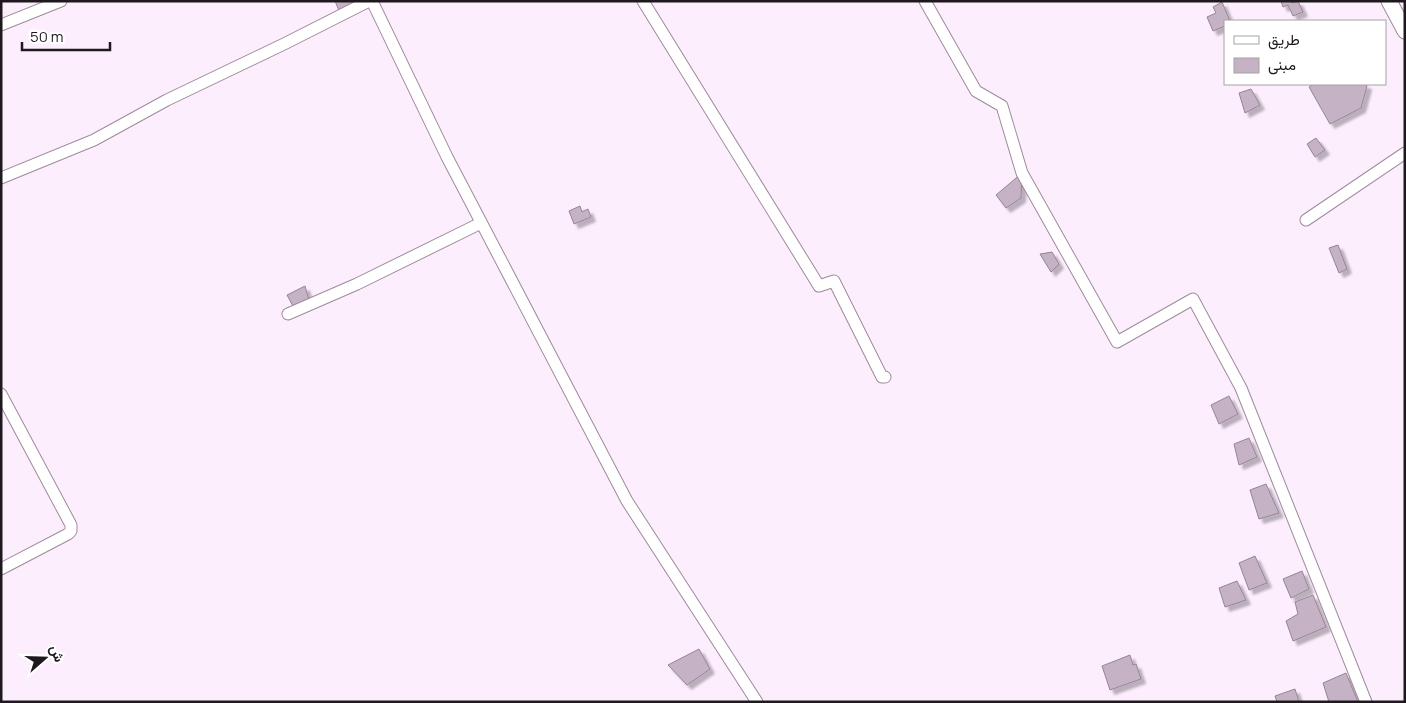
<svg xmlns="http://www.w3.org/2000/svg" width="1406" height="703" font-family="Manrope,Vazirmatn,sans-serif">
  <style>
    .building { fill: #c5b3c5; stroke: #958495; filter: url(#shadow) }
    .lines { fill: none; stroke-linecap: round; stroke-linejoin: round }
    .street-casing { stroke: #9c8b9c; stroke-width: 13 }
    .secondary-casing { stroke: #9c8b9c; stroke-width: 17 }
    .street { stroke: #fff; stroke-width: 11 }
    .secondary { stroke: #fff; stroke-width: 15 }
  </style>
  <defs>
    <filter id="shadow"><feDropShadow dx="4.5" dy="4.5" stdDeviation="1" flood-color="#0004"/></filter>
  </defs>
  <rect width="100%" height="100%" fill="#fdeefd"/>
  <!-- building -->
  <path class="building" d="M335,1h19l2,5 -16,7z
    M1281,1h11v2l6,-2 5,11 -10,4 -5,-11 -5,2z
    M1222,2l8,19h-5v5l-12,5 -6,-14 9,-4 -3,-6z
    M1314,84h52l1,2 -6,22 -31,16 -21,-37z
    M1251,89l9,16 -15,8 -6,-20z
    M1316,138l9,12 -10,7 -8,-13z
    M1022,173l-1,25 -15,10 -10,-13z
    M580,206l2,6 6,-3 3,8 -17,7 -5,-13z
    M1338,245l9,24 -8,4 -10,-25z
    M1052,252l7,12 -8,8 -11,-18z
    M305,286l4,14 -15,8 -7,-13z
    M1229,396l9,18 -19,10 -8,-19z
    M1249,438l8,19 -18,8 -5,-21z
    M1266,484l13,29 -20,6 -9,-29z
    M1255,556l12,27 -18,7 -10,-27z
    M1302,571l7,18 -18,9 -8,-19z
    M1237,581l9,19 -21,7 -6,-19z
    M1313,595l13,32 -33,14 -7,-20 12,-7 -3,-12z
    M699,649l11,20 -23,16 -19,-20z
    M1130,655l3,10 3,-1 5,15 -31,11 -8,-24z
    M1346,673l12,29h-29l-6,-19z
    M1295,689l4,13h-22l-2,-6z"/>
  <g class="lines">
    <defs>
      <path id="street" d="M372,1l75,156 180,344 130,201
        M643,1l176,285 15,-5 48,96h3
        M925,1l51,90 26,15 20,67 95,169 76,-43 48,89 125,314
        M1,25l60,-24
        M1,178l93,-38 73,-40 117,-56 85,-43
        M1306,220l99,-67
        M288,314l69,-30 124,-61
        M1,394l70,131v6l-3,3 -67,35"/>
      <path id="secondary" d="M1389,1l16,30"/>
    </defs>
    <!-- street casing -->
    <use href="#street" class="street-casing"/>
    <!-- secondary casing -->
    <use href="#secondary" class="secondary-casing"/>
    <!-- street -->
    <use href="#street" class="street"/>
    <!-- secondary -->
    <use href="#secondary" class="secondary"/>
  </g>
  <!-- border -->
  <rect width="1406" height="703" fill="none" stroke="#1f191f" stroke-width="5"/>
  <!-- legend -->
  <rect x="1224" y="20" width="162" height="65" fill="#ffffff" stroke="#a5a3a5"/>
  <rect x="1234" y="36" width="25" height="8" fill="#ffffff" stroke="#a5a3a5"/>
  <text x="1268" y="45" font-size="15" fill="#1f191f">طريق</text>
  <rect x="1234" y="58" width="25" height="15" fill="#c5b3c5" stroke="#a5a3a5"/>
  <text x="1268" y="70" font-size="15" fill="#1f191f">مبنى</text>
  <!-- north arrow -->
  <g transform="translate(45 658) rotate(70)" stroke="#ffffff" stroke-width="4" paint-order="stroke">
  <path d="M0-4L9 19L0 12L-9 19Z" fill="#1f191f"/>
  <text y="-8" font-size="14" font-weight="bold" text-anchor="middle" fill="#1f191f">ش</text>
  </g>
  <!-- scale -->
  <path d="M22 42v8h88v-8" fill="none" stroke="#1f191f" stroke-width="2.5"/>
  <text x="30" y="42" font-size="15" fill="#1f191f" stroke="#ffffff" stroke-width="4" paint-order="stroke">50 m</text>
</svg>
